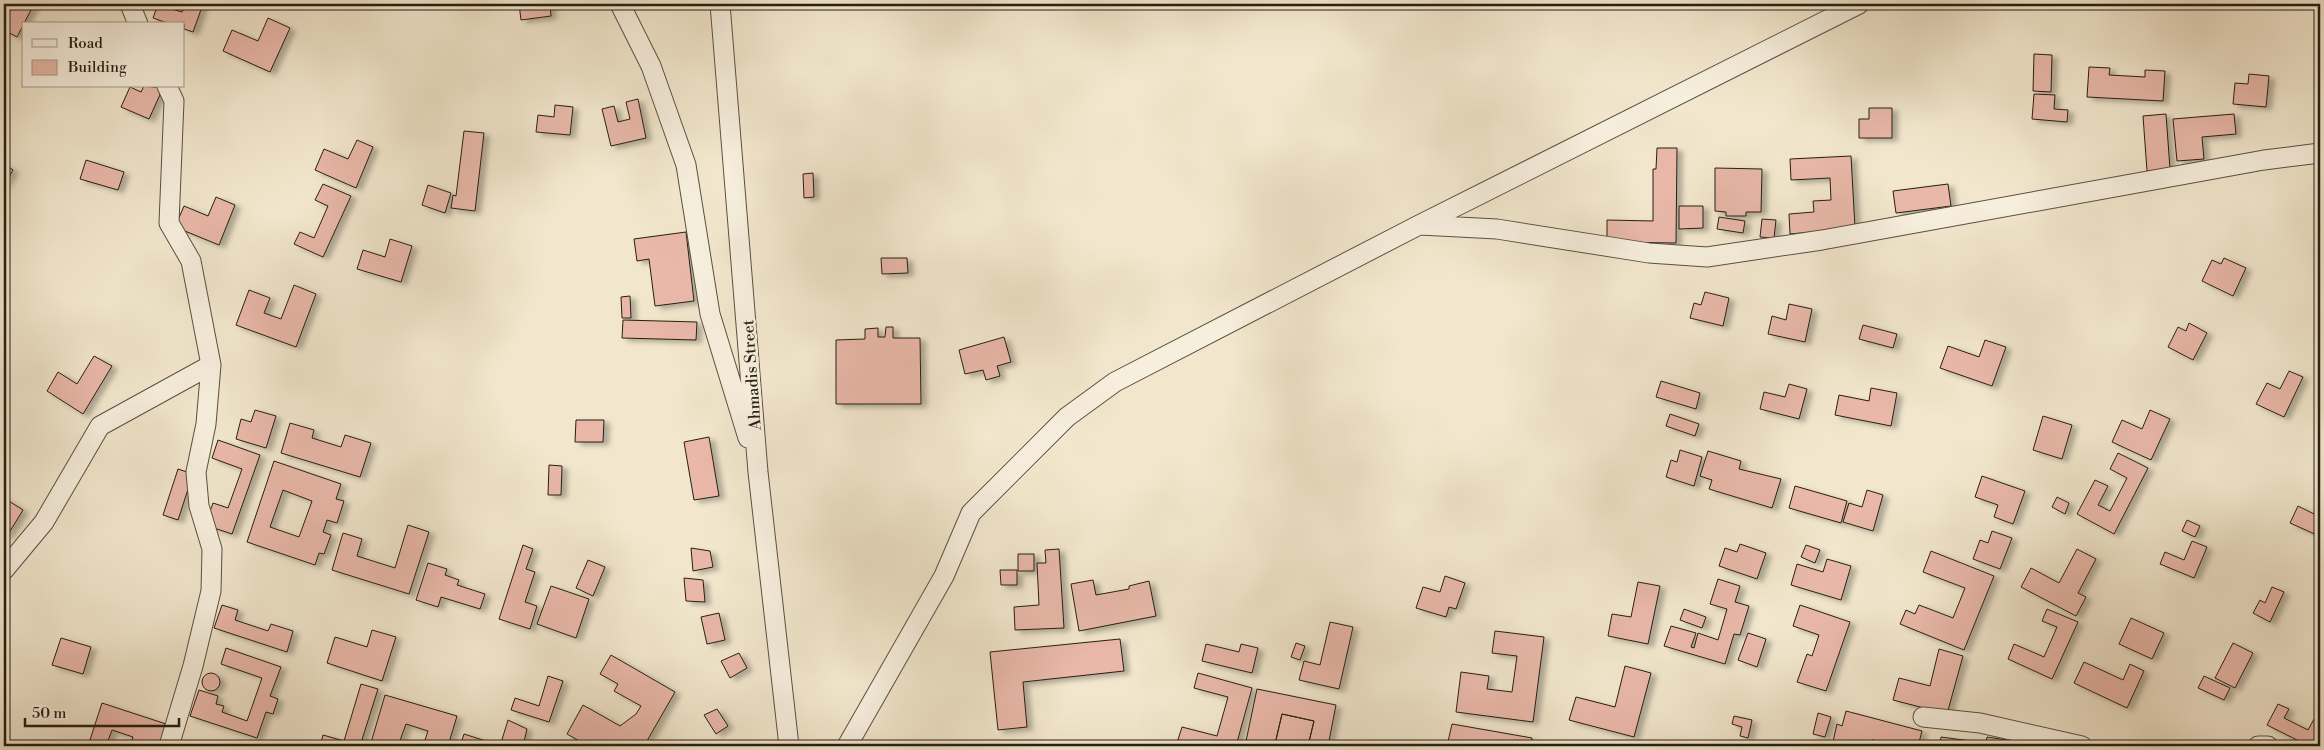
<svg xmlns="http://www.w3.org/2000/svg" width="2324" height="750" font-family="'Libre Bodoni',serif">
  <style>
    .building { fill: #e9b8a9; stroke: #271e14; fill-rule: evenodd; filter: url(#shadow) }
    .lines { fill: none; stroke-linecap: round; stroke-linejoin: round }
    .street-casing { stroke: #5a5042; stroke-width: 21 }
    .street { stroke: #f7efde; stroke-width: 19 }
    .labels { text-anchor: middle; stroke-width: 5; stroke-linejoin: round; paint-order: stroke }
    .street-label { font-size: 16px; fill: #271e14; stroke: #f7efde }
  </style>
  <defs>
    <filter id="shadow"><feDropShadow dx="5.5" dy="3" stdDeviation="2.5" flood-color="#0004"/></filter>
  </defs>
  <rect width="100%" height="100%" fill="#f2e7cd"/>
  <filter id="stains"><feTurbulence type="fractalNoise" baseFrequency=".004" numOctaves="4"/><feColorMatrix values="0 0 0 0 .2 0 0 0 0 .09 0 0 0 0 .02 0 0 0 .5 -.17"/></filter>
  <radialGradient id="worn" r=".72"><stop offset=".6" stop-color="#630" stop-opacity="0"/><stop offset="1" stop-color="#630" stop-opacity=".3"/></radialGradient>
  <!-- building -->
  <path class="building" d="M14,4h20l-17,33 -13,-7v-22l6,3z
    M158,4h15l-1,5 10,3 3,-8h18l-10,28 -9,-3v-5h-14l-17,-6z
    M519,4h31l1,12 -30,4z
    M268,18l22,10 -20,44 -47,-21 9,-21 26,11z
    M2034,54l18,1 -1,37 -18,-1z
    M2089,67l21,1 -1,7 36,2v-7l20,1 -2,30 -76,-4z
    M2249,74l20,2 -3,31 -33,-3 2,-21 13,1z
    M144,86l19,2 -14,31 -28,-12 9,-20 11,5z
    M2034,94l21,1 -1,14 14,1 -1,12 -35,-3z
    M638,99l8,39 -35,8 -9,-37 12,-3 4,16 12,-3 -4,-17z
    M555,105l18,2 -3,28 -34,-3 2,-17 16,2z
    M1869,108h23v30h-33v-19h10z
    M2166,114l4,55 -23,2 -4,-55z
    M2234,114l2,20 -34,3 2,22 -27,2 -4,-42z
    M464,131l20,2 -9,78 -24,-3 2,-13 3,1z
    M357,140l16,7 -17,41 -41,-18 9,-21 24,10z
    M1657,148h20l-1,95 -69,-1v-22l46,1v-52h3z
    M1851,156l4,72 -65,6 -1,-20 25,-2 -1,-11 18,-1 -1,-22 -39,2 -1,-21z
    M86,160l38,12 -6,18 -38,-11z
    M4,164l9,6 -9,16z
    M1715,168l47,1 -1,43h-15v4h-20v-4l-11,-1z
    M813,173l1,24 -10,1 -1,-24z
    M323,184l28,12 -28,61 -29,-13 6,-12 14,6 14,-32 -13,-6z
    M1948,184l3,22 -55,7 -3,-22z
    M428,185l23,8 -6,20 -23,-8z
    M216,197l19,8 -16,40 -44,-18 9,-21 24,10z
    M1679,206h24v22l-24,1z
    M1719,217l26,4 -2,12 -26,-4z
    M1762,219l14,1 -2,18 -14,-1z
    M686,232l8,69 -39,5 -6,-47 -12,2 -3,-22z
    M390,239l22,7 -11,36 -44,-13 6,-19 22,7z
    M881,258h26l1,15 -26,1z
    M2224,258l22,10 -13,28 -31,-15 10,-21 9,4z
    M294,285l22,9 -20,53 -60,-22 13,-35 21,8 -6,15 17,6z
    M1705,292l24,6 -6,28 -33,-8 4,-15 7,2z
    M630,296l1,22h-9l-1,-21z
    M1789,304l23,5 -7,33 -37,-8 4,-18 14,4z
    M623,320l74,2 -1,18 -74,-2z
    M2189,323l18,10 -14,27 -25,-13 10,-20 8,4z
    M1863,325l34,9 -4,14 -34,-9z
    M886,327h7v11h27l1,66h-85v-64l29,-1v-10l13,-1v9h7z
    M1004,337l7,25 -14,4 3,10 -14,4 -3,-10 -18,4 -6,-24z
    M1985,340l21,7 -14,39 -52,-18 8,-22 31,11z
    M94,356l18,10 -29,48 -36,-23 11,-19 19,12z
    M2289,371l14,6 -19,40 -28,-13 11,-21 13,6z
    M1661,381l39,12 -4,16 -40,-12z
    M1789,384l18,5 -8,30 -39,-10 4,-17 21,5z
    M1871,388l26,5 -6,33 -56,-11 4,-20 30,6z
    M255,410l21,6 -10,32 -30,-9 5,-20 10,3z
    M2150,410l20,9 -19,41 -39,-18 10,-22 20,9z
    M1670,414l29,10 -4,12 -29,-10z
    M2043,416l29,9 -10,34 -29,-9z
    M576,420h28l-1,22h-28z
    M290,423l24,7 -2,8 29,9 4,-12 26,8 -11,34 -79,-24z
    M709,437l10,59 -25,4 -10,-58z
    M218,440l42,15 -28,79 -27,-9 8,-22 15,5 14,-39 -30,-11z
    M1680,450l22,7 -8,29 -28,-9 5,-17 6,2z
    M1708,451l33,10 -2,8 42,10 -9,29 -63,-19 3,-9 -12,-4z
    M2118,453l30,15 -34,66 -37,-20 18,-34 13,6 -10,19 12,6 17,-33 -17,-9z
    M274,461l67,23 -5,15 8,2 -7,22 -10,-3 -4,12 8,3 -7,19 -5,-1 -4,12 -68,-23zM283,490l29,11 -13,36 -29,-10z
    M549,465l13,1 -1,29h-13z
    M2320,466v15l-6,-3z
    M178,469l15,5 -15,46 -15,-5z
    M1982,476l43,15 -12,33 -19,-7 4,-12 -23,-8z
    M1795,486l52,15 -6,22 -52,-15z
    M1867,490l16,5 -10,36 -30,-9 6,-19 13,4z
    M2057,497l12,6 -4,11 -13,-7z
    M4,498l19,12 -16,26 -3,-2z
    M2320,499l-1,37 -29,-13 8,-17 16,8z
    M2187,520l13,6 -5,11 -13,-6z
    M408,525l21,7 -20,62 -77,-24 11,-37 19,6 -5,17 38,12z
    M1992,531l20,7 -12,31 -27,-10 7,-19 8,3z
    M2192,541l15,6 -13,31 -34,-14 5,-12 19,8z
    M1740,544l26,9 -9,26 -38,-13 6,-18 12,4z
    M523,545l10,4 -7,20 9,3 -10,30 12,4 -7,23 -31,-10z
    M1806,545l14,5 -5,13 -14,-6z
    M691,548l19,3 3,16 -20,4z
    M1059,549l5,79 -49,2 -1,-23 25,-2 -2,-42h9l-1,-13z
    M2077,549l19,10 -18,34 8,4 -10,19 -55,-29 10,-19 28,15z
    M1931,551l63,25 -30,74 -64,-26 6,-14 9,4 4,-9 34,13 12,-30 -42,-16z
    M1018,554h16v17h-16z
    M1827,559l24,7 -10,34 -50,-15 6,-21 26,8z
    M588,560l17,7 -12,29 -17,-8z
    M428,563l19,6 -2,6 14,5 -2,5 28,9 -5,15 -39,-12 -3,10 -22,-7z
    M1000,570h17v15h-16z
    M1445,576l20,7 -9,26 -7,-2 -3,10 -30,-9 7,-21 17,5z
    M684,578l19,2 2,22 -19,-1z
    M1718,579l22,7 -5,16 14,4 -9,29 -6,-1 -9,30 -61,-18 7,-20 25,7 -5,14 3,1 4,-15 20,7 9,-31 -17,-5z
    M1093,580l3,15 33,-6v-3l20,-5 7,35 -77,15 -8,-47z
    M1638,582l22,4 -12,58 -40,-8 4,-22 19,3z
    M551,586l38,13 -13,39 -39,-14z
    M2272,587l12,5 -14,30 -17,-9 7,-13 5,3z
    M222,605l16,5 -3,10 33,11 3,-7 22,7 -6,21 -73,-24z
    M1800,605l50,17 -24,69 -29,-9 10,-28 5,2 7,-21 -26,-9z
    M1684,609l22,8 -4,11 -22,-8z
    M2047,609l31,13 -26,57 -44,-20 6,-15 30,13 13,-30 -15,-6z
    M719,613l6,27 -18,4 -6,-27z
    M2131,618l33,15 -12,26 -33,-15z
    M1330,622l23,5 -14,62 -40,-9 5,-19 16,4z
    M372,630l24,7 -14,44 -55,-18 8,-26 32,10z
    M1495,631l49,6 -11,85 -77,-10 5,-40 28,4 -2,13 25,3 5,-36 -25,-3z
    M1748,633l18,6 -9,28 -19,-7z
    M61,638l30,9 -8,27 -31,-9z
    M1120,639l4,32 -101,11 4,45 -29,3 -8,-78z
    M1296,643l9,3 -5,14 -9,-3z
    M2233,643l20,10 -18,35 -20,-10z
    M1206,644l33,8 2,-8 17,4 -6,25 -50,-12z
    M226,648l55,19 -11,29 8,3 -5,15 -7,-2 -9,26 -67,-22 9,-26 19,6 -2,8 8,2 -2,6 25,9 15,-43 -41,-14z
    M1939,649l24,7 -16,58 -54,-14 6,-22 31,8z
    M739,653l8,15 -17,10 -9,-17z
    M611,655l64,37 -31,54h-56l-21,-12 16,-29 37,21 16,-12 5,-8 -27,-15 4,-7 -18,-10z
    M2084,662l39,18 7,-16 14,7 -17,37 -53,-25z
    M1625,666l26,7 -17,64 -65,-17 7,-23 39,10z
    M202 682a9 9 0 1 1 18 0a9 9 0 1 1-18 0Z
    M1198,673l54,15 -16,58h-60l6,-19 35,9 11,-39 -34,-9z
    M548,676l15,5 -14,41 -38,-12 4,-12 24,8z
    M2204,676l26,12 -6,12 -26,-12z
    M361,684l17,5 -18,57h-40l3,-11 21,6z
    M1257,689l79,16 -8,41h-20l6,-25 -32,-7 -7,30 11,2h-41z
    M385,695l72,21 -9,30h-25l5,-15 -22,-7 -8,22h-28z
    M102,703l64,21 -7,22h-29l3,-9 -21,-7 -6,16h-18z
    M2278,704l11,5 -5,9 24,12 10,-18 2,1v22l-6,11h-5l-42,-21z
    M717,709l11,17 -12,8 -12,-19z
    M1846,711l76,20 -4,15h-23l-23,-6 -1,6h-39l5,-22 5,2z
    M1818,713l13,4 -6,20 -12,-3z
    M1282,714l32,7 -6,25h-22l-11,-2z
    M1734,716l18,4 -4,18 -8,-2 2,-9 -10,-3z
    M508,720l19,9 -4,17h-23z
    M1452,724l80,14 -1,8h-84z
    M464,734l25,8 -2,4h-27z
    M1941,737l45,6 1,-6 20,3 -1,6h-66z
    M36,740l18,6h-20z
    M1872,740l23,6h-24z"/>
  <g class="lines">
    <defs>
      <path id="street" d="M130,4l8,20
        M620,4l31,62 35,99 24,149 38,124
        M720,4l38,468 31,274
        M167,86l7,15 -5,122 22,38 20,104 -5,59 -10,48 3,34 13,43 -1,42 -18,75 -24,80
        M1420,225l77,4 152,24 58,4 115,-17 442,-80 56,-7
        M4,570l40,-48 56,-96 111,-61
        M1923,717l57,6 102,23
        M847,746l97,-170 27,-63 96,-96 48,-35 304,-157 440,-221
        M2258,746h10"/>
    </defs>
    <!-- street casing -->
    <use href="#street" class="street-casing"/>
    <!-- street -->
    <use href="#street" class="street"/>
  </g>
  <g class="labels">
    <!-- street labels -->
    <g class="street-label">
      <text transform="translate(751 375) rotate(-94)" y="6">Ahmadis Street</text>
    </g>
  </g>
  <!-- margin -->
  <rect width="2324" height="750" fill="none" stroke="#f2e7cd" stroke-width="20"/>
  <rect x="5" y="5" width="2314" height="740" fill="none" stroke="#271e14" stroke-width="2.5"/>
  <rect x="10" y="10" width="2304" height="730" fill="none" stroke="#271e14"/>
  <!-- legend -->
  <rect x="22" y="22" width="162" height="65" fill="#f7efde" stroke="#a49b8d"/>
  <rect x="32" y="39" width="25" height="8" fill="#f7efde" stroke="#a49b8d"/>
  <text x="68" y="48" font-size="15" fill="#271e14">Road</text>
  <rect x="32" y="60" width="25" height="15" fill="#e9b8a9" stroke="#a49b8d"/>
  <text x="68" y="72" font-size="15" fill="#271e14">Building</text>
  <!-- scale -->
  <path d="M25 718v8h154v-8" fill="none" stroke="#271e14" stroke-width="2.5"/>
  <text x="32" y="718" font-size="15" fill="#271e14" stroke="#f7efde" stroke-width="4" paint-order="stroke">50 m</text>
  <rect width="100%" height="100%" filter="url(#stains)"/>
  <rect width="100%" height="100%" fill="url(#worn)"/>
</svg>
